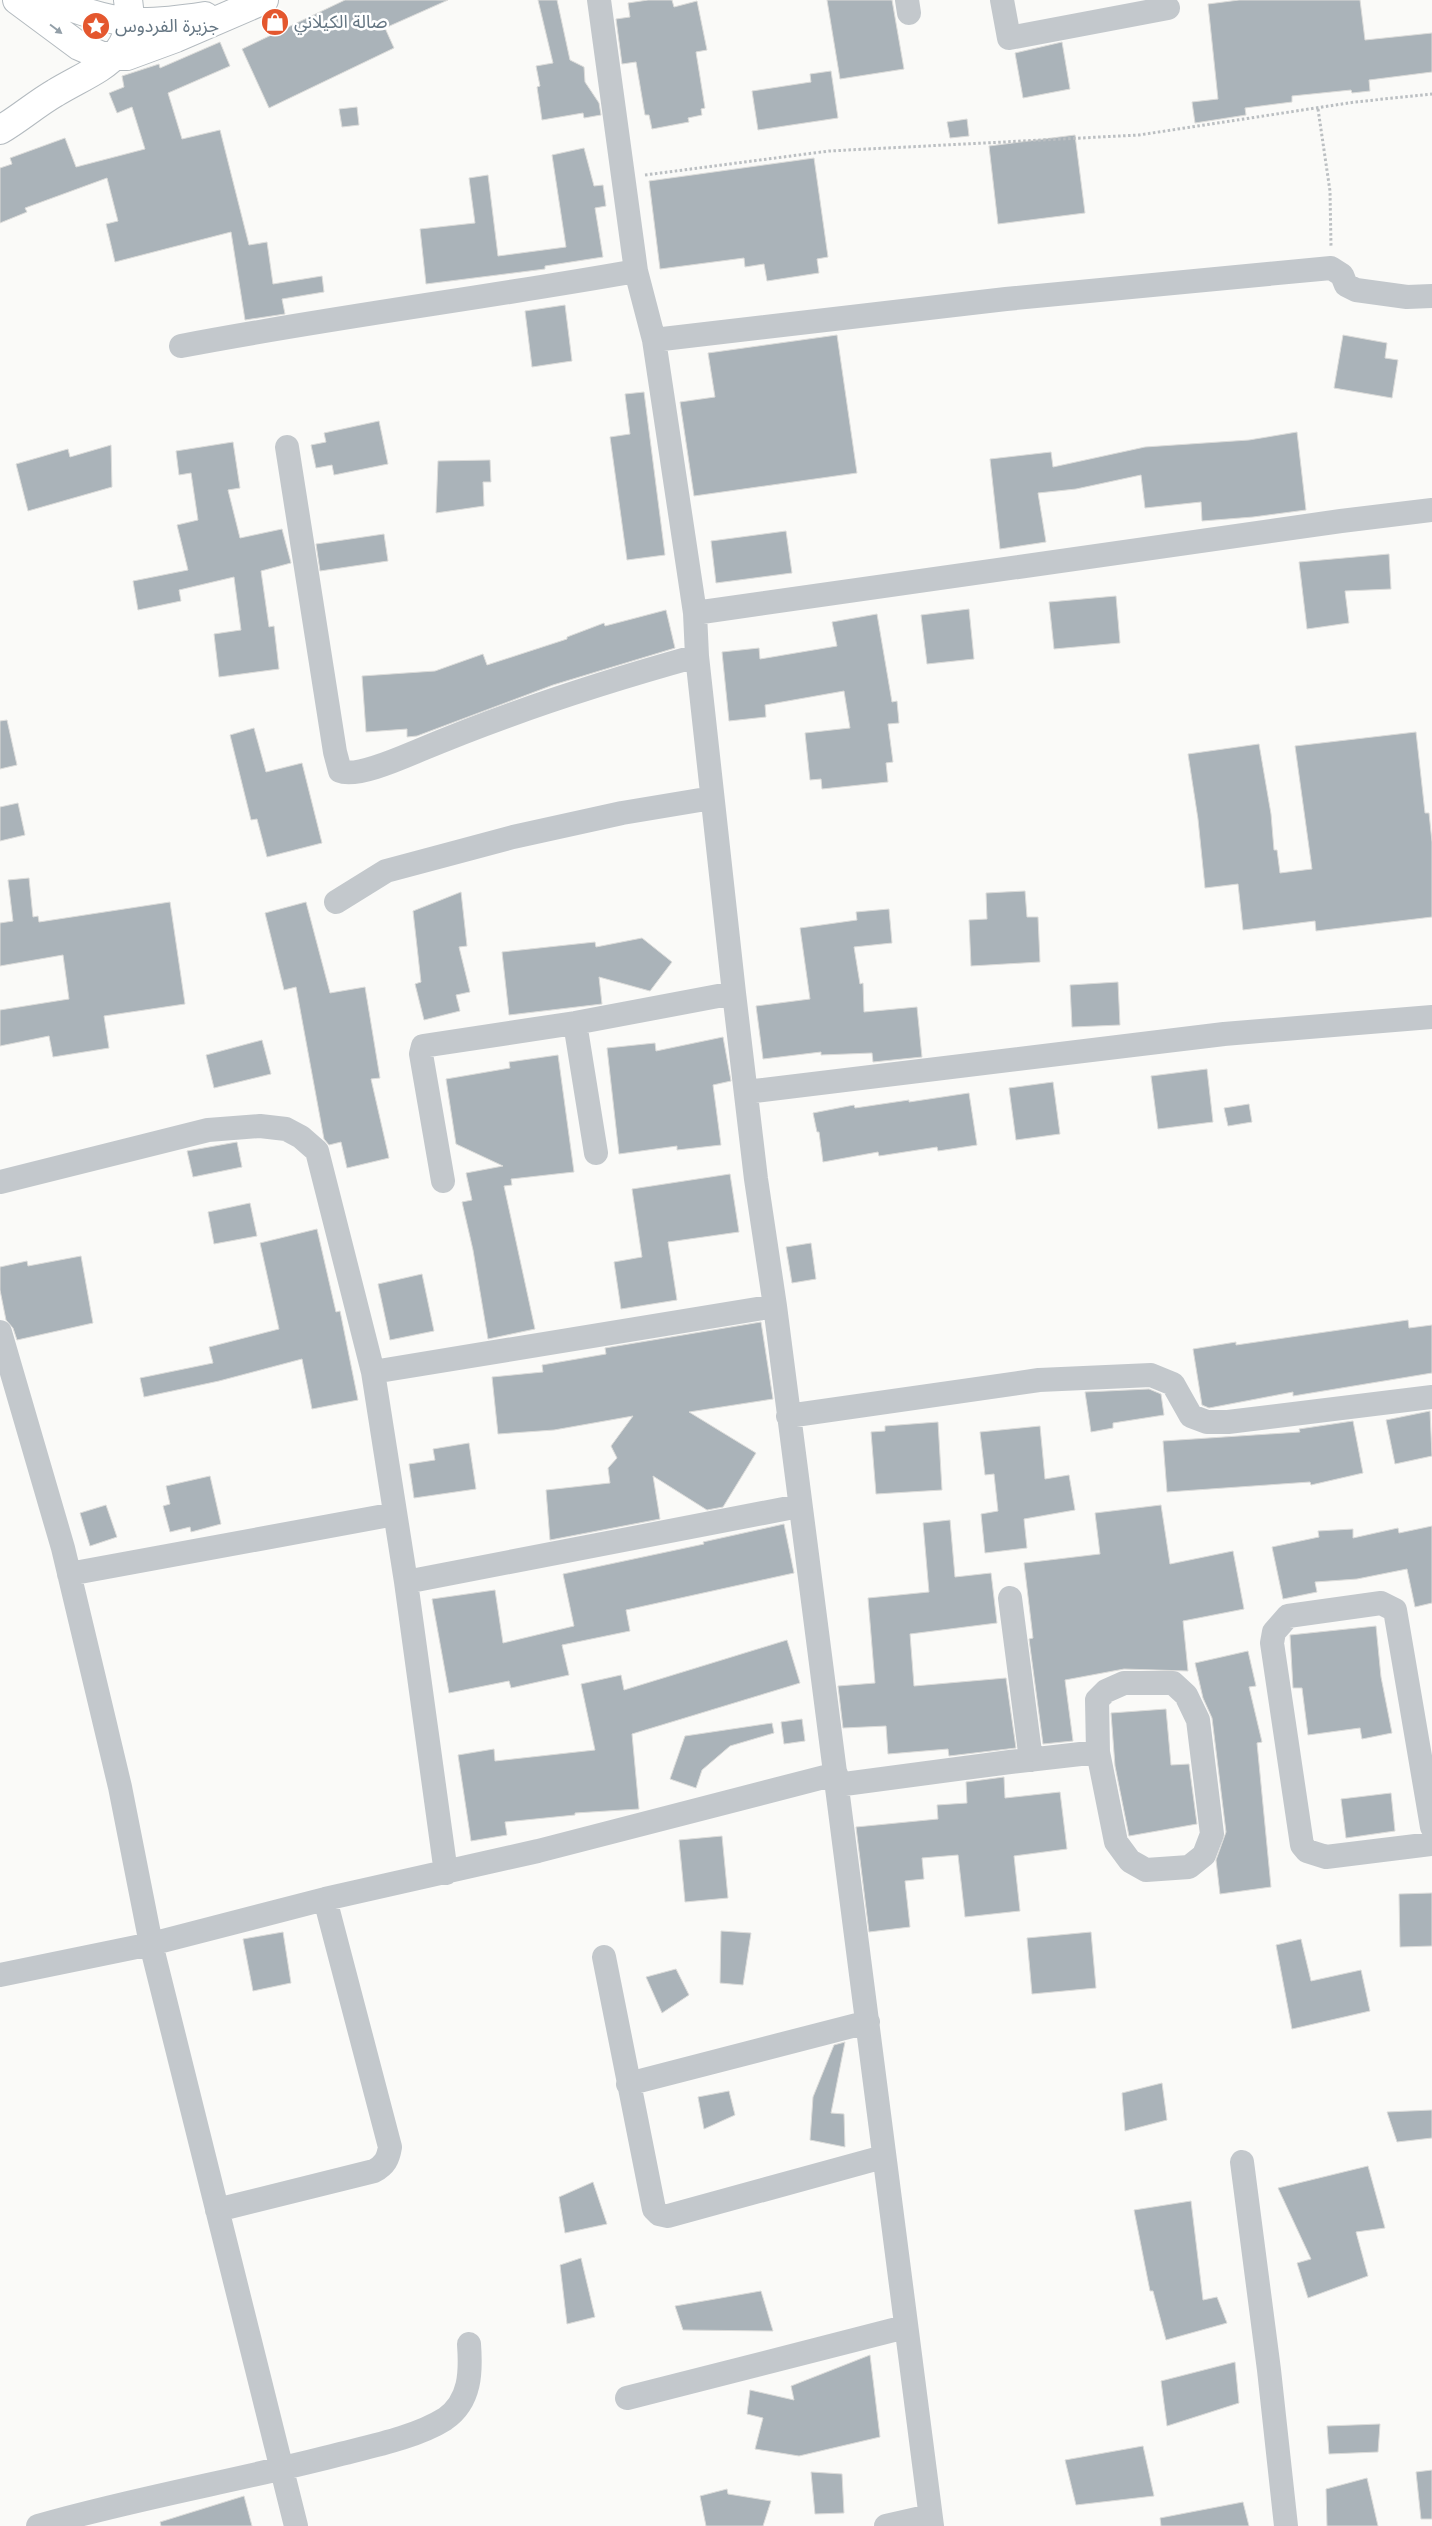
<svg xmlns="http://www.w3.org/2000/svg" width="1432" height="2526" font-family="Quicksand,'Noto Sans Arabic',sans-serif">
  <style>
    .building { fill: #aab3b9; stroke: #dcdcda }
    .lines { fill: none; stroke-linecap: round; stroke-linejoin: round }
    .secondary-casing { stroke: #b3babf; stroke-width: 30 }
    .path { stroke: #bbbfc2; stroke-width: 3; stroke-dasharray: 2.5 2.5; stroke-linecap: butt }
    .street { stroke: #c3c8cc; stroke-width: 24 }
    .secondary { stroke: #fff; stroke-width: 28 }
    .oneway { fill: #939fa8 }
    .labels { text-anchor: middle; stroke-width: 5; stroke-linejoin: round; paint-order: stroke }
    .poi-label { font-size: 18px; fill: #657683; stroke: #fff; text-anchor: start }
  </style>
  <rect width="100%" height="100%" fill="#fafaf8"/>
  <!-- building -->
  <path class="building" d="M345,0h103l-63,28 9,20 -125,60 -27,-59z
    M538,0h19l13,60 14,7 1,15 14,21 2,12 -17,3 -1,-5 -41,7 -5,-33 3,-1 -4,-20 17,-3z
    M648,0h24l2,7 23,-6 10,49 -11,2 9,56 -4,1 1,6 -14,3 1,4 -37,7 -3,-14h-4l-9,-53 -14,2 -6,-45 14,-2 -2,-14z
    M827,0h65l12,69 -64,10z
    M1239,0h121l5,40 67,-7v39l-63,8 1,11 -18,2 -1,-3 -59,6v6l-47,6 1,7 -51,8 -3,-21 26,-3 -10,-95z
    M220,42l10,24 -62,27 14,46 38,-9 29,115 18,-3 6,42 49,-8 2,16 -42,7 3,15 -40,6 -14,-88 -116,30 -9,-38 12,-3 -11,-43 -82,30 2,4 -27,11v-55l12,-4 -2,-6 55,-20 11,29 69,-18 -13,-42 -15,6 -8,-20 15,-6 -2,-11 37,-12 1,4z
    M1062,42l8,47 -47,9 -8,-45z
    M831,71l7,47 -80,12 -6,-39 59,-9 -1,-8z
    M357,107l2,18 -17,2 -3,-18z
    M967,119l2,17 -19,2 -3,-16z
    M1075,135l10,78 -87,11 -9,-78z
    M584,148l10,38 9,-1 3,21 -11,2 8,49 -58,9v3l-119,15 -6,-55 55,-6 -6,-45 19,-3 10,81 68,-9 -14,-92z
    M814,158l14,99 -11,2 2,14 -52,8 -3,-17 -19,3 -1,-9 -84,11 -11,-88z
    M565,305l7,56 -40,6 -7,-56z
    M837,335l20,138 -163,23 -14,-94 35,-5 -7,-44z
    M1343,335l44,8 -2,15 13,2 -6,38 -58,-10z
    M644,392l21,163 -38,5 -17,-123 20,-3 -5,-40z
    M379,421l9,43 -54,11 -2,-10 -16,3 -5,-23 15,-3 -2,-9z
    M1297,432l9,78 -53,7 -51,4 -1,-19 -56,6 -4,-33 -65,14 -38,4 8,49 -46,7 -10,-90 61,-7 2,15 92,-20 104,-7z
    M233,442l7,46 -12,2 12,48 42,-9 9,34 -30,8 8,56 5,-1 5,43 -60,8 -5,-43 27,-4 -7,-53 -55,13 2,11 -43,9 -5,-29 55,-11 -11,-45 21,-5 -7,-47 -12,2 -3,-24z
    M111,445l1,42 -84,24 -12,-47 52,-15 2,8z
    M490,460l1,22h-8l1,24 -48,7 2,-52z
    M786,531l6,42 -76,10 -5,-42z
    M384,534l4,27 -68,10 -4,-27z
    M1389,554l2,35 -46,2 4,32 -42,6 -8,-67z
    M1116,596l4,47 -66,6 -5,-47z
    M969,609l5,50 -47,5 -6,-49z
    M666,610l9,38 -122,37 -136,51 -10,1v-8l-41,3 -4,-56 73,-5 48,-17 4,11 80,-26v-2l37,-14 1,3z
    M877,614l15,88 5,-1 2,22 -11,1 5,38 -7,1 2,19 -66,7 -1,-10 -11,1 -5,-47 45,-5 -6,-37 -79,14 1,12 -37,4 -7,-69 37,-4 1,11 77,-13 -5,-24z
    M7,720l10,45 -17,4v-48z
    M254,728l12,44 36,-9 20,80 -55,14 -10,-38 -6,1 -21,-85z
    M1416,732l9,81h4l3,29v75l-116,14 -1,-10 -72,9 -5,-46 -33,4 -7,-69 -10,-65 71,-10 12,70 3,36h3l3,23 32,-4 -17,-123z
    M18,803l7,32 -25,6v-34z
    M29,878l4,39 5,-1 1,6 131,-20 15,102 -81,12 5,32 -56,9 -4,-21 -49,10v-36l69,-11 -6,-44 -63,11v-43l13,-2 -5,-41z
    M1025,891l2,26h11l2,45 -69,4 -2,-46 18,-1 -1,-26z
    M461,892l6,54 -8,1 11,45 -14,3 4,16 -36,9 -9,-36 6,-2 -8,-71z
    M306,902l24,91 35,-6 15,91 -9,1 18,79 -42,10 -6,-26 -12,3 -5,-6 -28,-152 -12,3 -19,-77z
    M889,909l3,34 -38,4 6,37 3,-1 1,29 53,-5 5,50 -49,5 -1,-9 -51,2v-3l-58,7 -7,-53 54,-7 -10,-71 57,-8 -1,-8z
    M642,938l30,24 -22,29 -51,-14 3,27 -93,11 -7,-63 93,-10 1,5z
    M1118,982l2,43 -48,2 -2,-42z
    M723,1037l8,44 -18,4 8,60 -44,5v-4l-58,8 -12,-106 48,-5 1,8z
    M262,1040l9,34 -57,14 -8,-33z
    M558,1055l16,117 -63,7 1,6 -8,1 31,143 -47,10 -15,-89 -11,-48 10,-2 -6,-27 37,-7 -47,-22 -10,-65 64,-11 -1,-6z
    M1207,1069l6,53 -55,7 -7,-53z
    M1053,1082l7,52 -44,6 -7,-52z
    M969,1093l8,52 -39,6 -1,-4 -58,9 -1,-4 -55,10 -4,-30h-2l-4,-19 41,-8 1,3 54,-8v2z
    M1249,1104l3,18 -24,4 -4,-18z
    M237,1142l5,25 -49,10 -6,-26z
    M730,1174l9,58 -71,10 9,58 -56,9 -7,-47 28,-5 -10,-68z
    M250,1203l7,33 -43,8 -6,-32z
    M317,1229l19,83 4,-1 18,89 -46,9 -10,-50 -83,22 -75,16 -4,-19 73,-15 -4,-16 70,-18 -19,-86z
    M811,1243l5,36 -24,4 -6,-36z
    M81,1256l12,67 -76,17 -4,-12 -7,-8 -6,-30v-23l27,-6 1,5z
    M422,1274l12,57 -44,9 -12,-56z
    M1408,1320l1,8 23,-3v48l-139,23v-4l-84,16 -7,-3 -9,-56 43,-7v3z
    M761,1322l12,77 -84,13 67,41 -33,54 -16,3 -54,-34 7,43 -110,21 -4,-50 64,-7 -2,-15 9,-10 -6,-12 22,-30 -79,14 -56,4 -6,-57 51,-5 -1,-7 64,-11 -1,-6z
    M1149,1389l12,5 3,21 -51,8v5l-22,4 -6,-40z
    M1430,1411l2,45 -37,8 -9,-44z
    M1353,1421l10,52 -52,12 -1,-3 -143,10 -4,-51 137,-9 -1,-3z
    M938,1422l4,68 -66,4 -5,-62 14,-1v-5z
    M1040,1426l5,53 24,-4 6,35 -51,9 3,29 -42,5 -4,-39 17,-3 -4,-37 -9,1 -5,-43z
    M469,1443l7,46 -62,9 -5,-34 26,-4 -2,-11z
    M210,1476l11,48 -30,8 -1,-5 -20,5 -7,-26 7,-2 -4,-18z
    M106,1505l11,32 -27,9 -10,-33z
    M1161,1505l9,59 63,-13 11,58 -61,12 5,50 -64,-2 -59,11 8,61 -30,3 -14,-105 4,-1 -9,-75 76,-9 -5,-41z
    M950,1520l5,57 36,-4 6,50 -87,11 4,52 92,-8 10,70 -67,8 -1,-7 -60,5 -2,-28 -43,2 -5,-42 37,-3 -7,-85 61,-6 -6,-69z
    M784,1524l10,49 -168,37 4,21 -68,14 7,30 -58,13 -2,-7 -60,12 -17,-94 63,-9 8,53 71,-17 -11,-52 141,-30 -1,-2z
    M1432,1526v77l-17,4 -8,-38 -50,10 -42,3 2,10 -34,7 -11,-52 47,-10 -1,-6 35,-2v9l45,-10 1,5z
    M1376,1626l5,51 11,56 -30,6 -2,-11 -52,7 -6,-47h-9l-3,-53z
    M787,1640l13,43 -168,51 7,75 -64,4v2l-70,7 2,13 -36,6 -13,-86 36,-6 1,12 100,-11 -14,-66 40,-9 3,15z
    M1248,1651l8,35 -7,1 13,55 -5,1 14,144 -51,7 -4,-34 10,-28 -14,-114 -9,-20 -8,-35z
    M1166,1709l5,56 18,-1 8,60 -68,12 -14,-70 -4,-53z
    M802,1719l3,22 -21,3 -3,-22z
    M772,1723l2,10 -44,13 -28,24 -6,18 -26,-9 15,-43z
    M1004,1777l1,21 55,-6 7,57 -53,7 6,55 -55,6 -7,-62 -36,3 2,21 -19,2 5,46 -41,5 -13,-105 82,-8 -1,-14 30,-2 -1,-21z
    M1391,1793l4,38 -49,7 -5,-39z
    M722,1836l6,62 -43,4 -6,-62z
    M1432,1893v53l-32,1 -1,-53z
    M721,1931l30,2 -8,52 -23,-2z
    M283,1932l8,51 -38,8 -10,-52z
    M1091,1932l5,56 -64,6 -5,-56z
    M1301,1939l10,42 50,-11 9,41 -78,18 -16,-84z
    M676,1969l13,26 -27,18 -16,-36z
    M845,2042l-14,71 13,1 1,33 -35,-7 3,-43 21,-52z
    M1162,2083l5,37 -42,11 -3,-38z
    M729,2091l6,24 -31,14 -6,-32z
    M1432,2110v28l-35,4 -10,-30z
    M1368,2166l17,62 -29,4 12,44 -60,22 -11,-35 14,-4 -33,-71z
    M593,2182l14,42 -42,9 -6,-36z
    M1191,2201l12,99 14,-3 10,26 -61,17 -13,-49h-3l-16,-81z
    M581,2258l14,59 -28,7 -7,-59z
    M761,2291l12,40 -90,-1 -8,-24z
    M870,2355l10,82 -81,19 -44,-7 8,-31 -16,-4 3,-24 44,10 -3,-14z
    M1235,2362l4,41 -72,23 -6,-45z
    M1380,2424l-2,28 -49,2 -2,-28z
    M1143,2446l11,50 -78,9 -11,-45z
    M1432,2470v49h-11l-5,-47z
    M811,2472l31,2 2,39 -29,1z
    M1367,2478l11,48h-51l-1,-37z
    M727,2489l1,5 43,7 -8,25h-57l-6,-30z
    M244,2496l8,30h-91l-1,-4z
    M1243,2502l6,24h-88l-1,-8z"/>
  <g class="lines">
    <defs>
      <path id="secondary" d="M17,0l62,46 23,10h25l49,-18 88,-38
        M53,0c62,26 87,26 152,16
        M0,130c19,-11 36,-26 55,-37 41,-25 83,-34 73,-93"/>
    </defs>
    <!-- secondary casing -->
    <use href="#secondary" class="secondary-casing"/>
    <!-- path -->
    <path class="path" d="M1318,109l12,82 1,56
      M645,175l184,-24 310,-16 216,-33 77,-8"/>
    <!-- street -->
    <path class="street" d="M599,0l37,271 18,69 41,273 2,43 37,337 22,186 19,127 157,1220
      M907,0l2,13
      M1002,0l7,38 159,-30
      M654,340l352,-41 325,-31 11,7 4,10 10,5 51,7 25,-1
      M181,346c151,-29 304,-48 455,-75
      M287,447l48,305 5,19c17,7 63,-14 80,-21 90,-38 183,-68 277,-94
      M695,613l646,-92 91,-11
      M336,902l50,-31 127,-34 109,-24 90,-15
      M575,1023l21,130
      M746,1092l478,-58 208,-17
      M443,1181l-22,-127 2,-8 152,-23 159,-30
      M0,1182l208,-52 52,-4 26,3 15,8 16,14 56,221 33,210 40,291
      M0,1332l63,216 57,239 31,157 145,582
      M373,1372l402,-66
      M788,1416l251,-36 112,-5 22,9 18,32 16,6h21l204,-25
      M69,1574l326,-60
      M406,1582l393,-76
      M1010,1598l21,162
      M1124,1683h49l13,12 12,25 14,114 -8,21 -15,12 -43,3 -16,-9 -14,-19 -18,-90 -1,-52 9,-9z
      M837,1785l173,-23 88,-10
      M1432,1827l-37,-217 -14,-7 -93,13 -14,16 -2,11 30,202 5,6 19,6 106,-13
      M604,1957l50,252 5,5 9,2 215,-59
      M0,1975l151,-31 174,-45 213,-48 298,-77
      M628,2084l240,-62
      M1242,2162l27,208 17,156
      M217,2210l157,-39c11,-6 14,-12 16,-24l-65,-248
      M627,2398l278,-71
      M38,2526c97,-28 197,-45 295,-70 34,-9 82,-18 112,-37 26,-18 26,-48 24,-75
      M886,2526l44,-10"/>
    <!-- secondary -->
    <use href="#secondary" class="secondary"/>
  </g>
  <!-- one-way arrows -->
  <defs><path id="oneway-solid" d="M-6-.8H1V-3.2L6.5 0L1 3.2V.8H-6Z" transform="scale(1.25)"/></defs>
  <use class="oneway" href="#oneway-solid" transform="translate(56 29) rotate(37)"/>
  <!-- icons -->
  <defs>
    <symbol id="shop-disc" viewBox="-11 -11 22 22"><circle r="9.5" fill="#e4572e" stroke="#fff"/><path d="M-5-2.5h2.3a2.7 3.5 0 0 1 5.4 0H5L5.5 6h-11ZM-1.5-2.5h3a1.5 2.3 0 0 0-3 0Z" fill="#fff"/></symbol>
    <symbol id="sight-disc" viewBox="-11 -11 22 22"><circle r="9.5" fill="#e4572e" stroke="#fff"/><path d="M0-6L1.8-2.2L6-1.7L2.9 1.2L3.7 5.4L0 3.3L-3.7 5.4L-2.9 1.2L-6-1.7L-1.8-2.2Z" fill="#fff"/></symbol>
  </defs>
  <g fill-rule="evenodd">
    <use href="#shop-disc" x="259" y="6" width="32" height="32"/>
    <use href="#sight-disc" x="80" y="10" width="32" height="32"/>
  </g>
  <g class="labels">
    <!-- poi labels -->
    <g class="poi-label">
      <text x="294" y="28">صالة الكيلاني</text>
      <text x="115" y="32">جزيرة الفردوس</text>
    </g>
  </g>
</svg>
